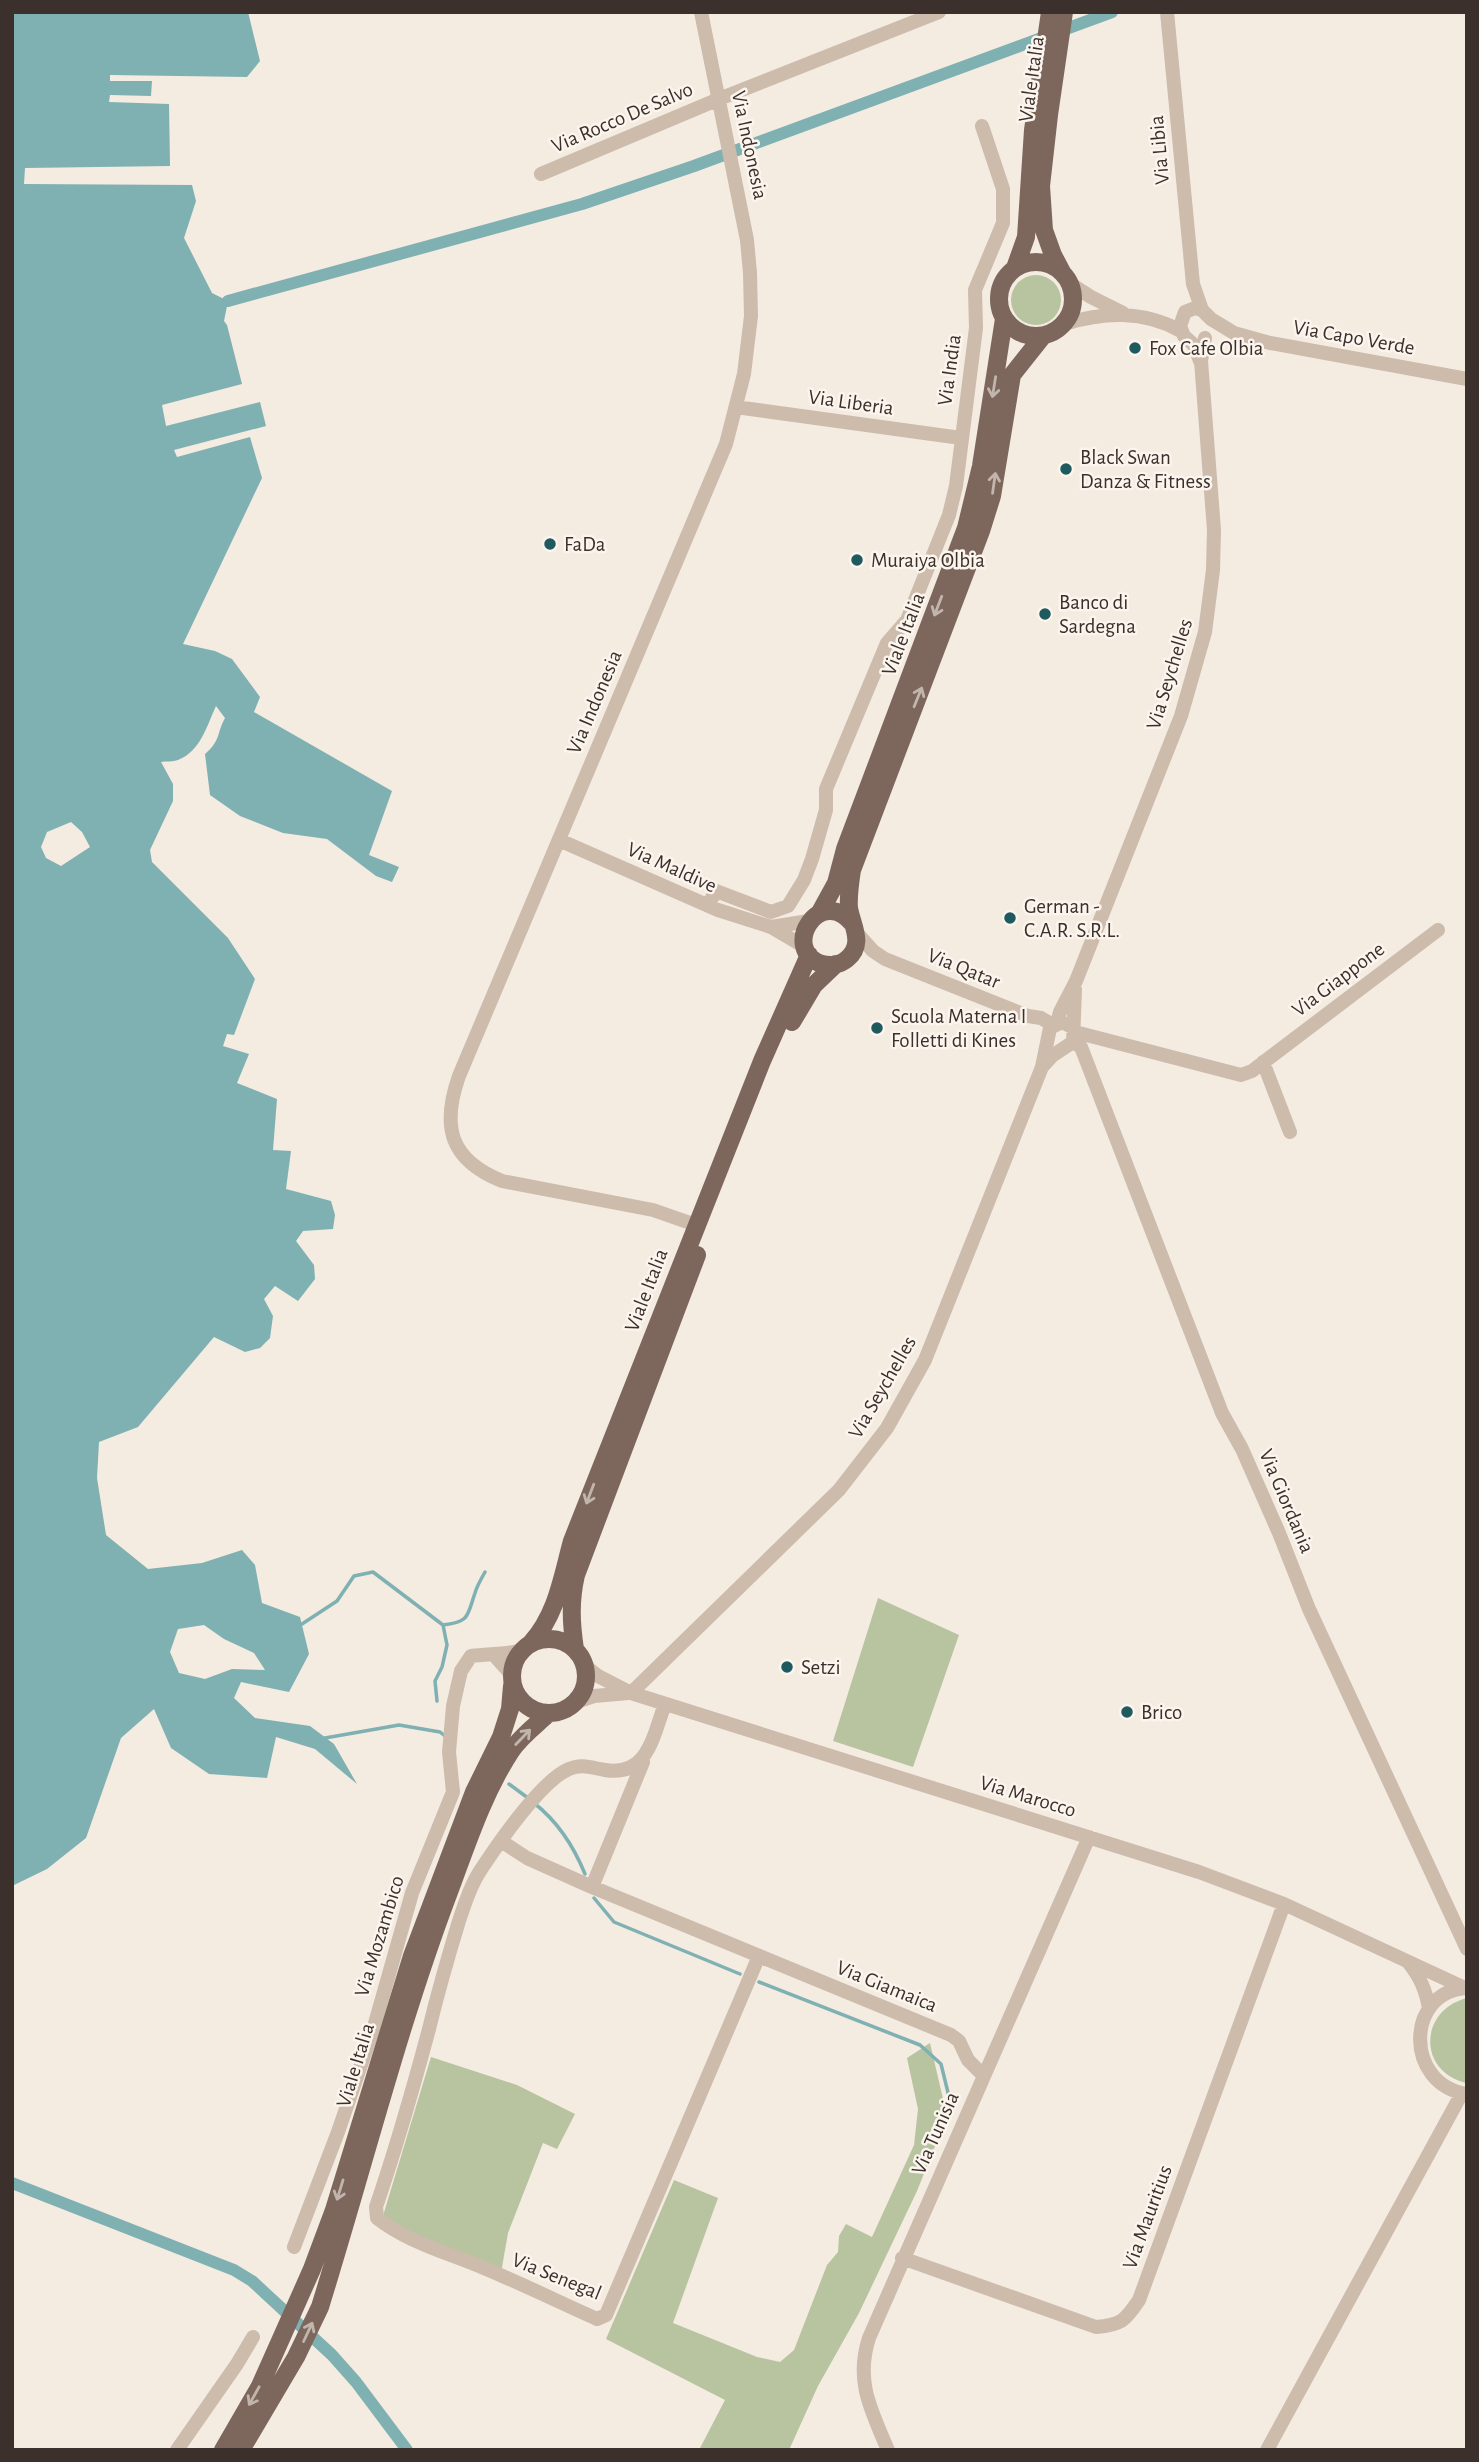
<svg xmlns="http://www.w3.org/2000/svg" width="1479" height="2462" font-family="'Alegreya Sans',sans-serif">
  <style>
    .green { fill: #b8c4a0 }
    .water { fill: #7fb0b2; fill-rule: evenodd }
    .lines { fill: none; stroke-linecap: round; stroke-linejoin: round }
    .stream { stroke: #7fb0b2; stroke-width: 3.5 }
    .canal { stroke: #7fb0b2; stroke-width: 12 }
    .minor { stroke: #cdbbac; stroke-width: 14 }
    .major { stroke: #7d675c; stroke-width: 18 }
    .oneway { stroke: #c2b5ac }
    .poi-dot { fill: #1f5a5e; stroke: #fbf5ee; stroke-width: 2.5 }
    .labels { text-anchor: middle; stroke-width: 5; stroke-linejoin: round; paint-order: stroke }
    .street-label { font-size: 21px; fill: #3b302b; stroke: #fbf5ee }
    .poi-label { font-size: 21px; fill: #3b302b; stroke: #fbf5ee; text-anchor: start }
  </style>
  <rect width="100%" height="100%" fill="#f4ebe1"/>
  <!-- green -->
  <path class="green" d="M1011 300a25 25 0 1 1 50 0a25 25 0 1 1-50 0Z
    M878,1598l81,37 -46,132 -80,-26z
    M1467,1998v85c-50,-11 -48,-73 0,-85z
    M930,2043l17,73 -30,75 -58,122 -41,73 -29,64h-90l26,-50 -119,-61 68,-159 44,18 -45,125 84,34 23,5 14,-12 33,-85 11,-13 1,-16 7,-12 26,13 42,-92 4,-36 -11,-51z
    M431,2057l86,28 58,29 -18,35 -14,-6 -35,90 -7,40 -119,-54z"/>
  <!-- water -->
  <path class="water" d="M12,12h236l12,49 -13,16 -137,-2v6h42l-1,15 -41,-1 -1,7 60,2 1,62 -145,2 -1,16 168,1 4,16 -12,37 28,55 16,8 -4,20 3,4 15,59 -80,21 4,21 94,-24 6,24 -92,24 3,7 73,-20 12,41 -79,166 32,7 17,8 28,38 -6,15 138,79 -23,64 30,12 -7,15 -16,-6 -49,-37 -44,-6 -43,-17 -30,-21 -5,-41c16,-14 11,-19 20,-36l-9,-12c-9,19 -15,45 -38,54 -5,2 -12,1 -17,2l12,22v17l-23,49 2,12 76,76 27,41 -21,56 -7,-1 -4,12 26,8 -12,29 40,16 -4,51 18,1 -5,38 45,12 4,14 -2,14 -30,2 -7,10 18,24 1,14 -17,22 -23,-15 -11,13 9,17 -3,22 -10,10 -15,4 -31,-15 -76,90 -39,15 -2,36 9,57 42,34 54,-6 40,-13 13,15 7,38 38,14 9,37 -20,38 -48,-10 -7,16 21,20 55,8 24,18 23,40 -42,-35 -39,-12 -9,41 -58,-4 -38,-26 -17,-39 -33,29 -35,100 -39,31 -35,17zM71,822l11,10 8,15 -29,19 -15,-8 -5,-11 6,-15zM204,1625l20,14 30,14 11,17 -33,-1 -27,10 -26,-6 -9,-21 8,-23z"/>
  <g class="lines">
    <!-- stream -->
    <path class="stream" d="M302,1624l35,-23 17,-25 19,-4 70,53 4,20 -5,22 -7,14 2,20
      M443,1625c27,-3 24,-9 32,-32 2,-7 6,-14 10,-21
      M325,1738l74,-13 41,7 5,4
      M509,1784l19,14
      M534,1803c23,18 40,44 51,71
      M594,1898l20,24 126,52
      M759,1982l161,63 21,19 11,45"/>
    <!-- canal -->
    <path class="canal" d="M228,301l354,-97 112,-38 418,-154
      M12,2183l222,87 18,11 80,74 24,27 51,68"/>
    <!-- minor -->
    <path class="minor" d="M1167,12l26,272 9,26
      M541,174l178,-75 220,-87
      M1069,283l22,14 32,16
      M1064,324c40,-12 79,-14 117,7
      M1200,361l-6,-16 -10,-9 -4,-10 5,-14 10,-4 7,2 9,9 23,14 36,10 197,36
      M736,407l225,31
      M559,840l159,70 53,17 34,20
      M708,905l8,-14 55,21 17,-6 16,-26 8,-21 14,-49v-21l61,-146 20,-23 42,-105 7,-29 20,-158 -1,-38 28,-67v-34l-21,-63
      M771,927l38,-6
      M856,932l17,19 12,8 143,57 13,2 12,7
      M1057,1023l3,-11 16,-31 105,-265 24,-84 8,-62 1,-40 -13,-169 4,-23
      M1075,1032l166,43 11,-4 186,-141
      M1073,1042l8,5 141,366 20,36 37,84 30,76 158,340
      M1263,1062l27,70
      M1042,1067l10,-11 21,-14 2,-53
      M696,1225l-43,-15 -151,-29c-52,-21 -61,-54 -43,-105l267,-632 18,-70 7,-58 -1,-43 -3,-33 -46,-228
      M495,1656l16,18
      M584,1665l14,11 33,17 568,179 85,32 181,84
      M631,1693l208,-203 48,-62 38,-68 117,-293 8,-39 12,-6 10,5
      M576,1702l18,-6 35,-3
      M665,1704c-12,32 -17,73 -60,66 -13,-2 -23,-7 -36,-1 -27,11 -70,73 -87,99 -11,16 -17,35 -23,53 -11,36 -21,71 -30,108 -16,60 -33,119 -53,178l1,11c30,24 72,35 107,50 38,16 75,34 113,51l9,-4 153,-359
      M501,1841l26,17 65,29 359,148 8,6 9,19 15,15
      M592,1887l51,-125
      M1408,1962c12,15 18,28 21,47
      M1467,1988c-62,3 -63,97 0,106
      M294,2247l44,-115 36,-105 38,-134 41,-101 -4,-40 4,-46 8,-35 10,-15c17,-2 33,-2 50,-5
      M902,2258l194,69c25,-2 29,-6 43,-27l145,-396
      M177,2450l60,-86 16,-27
      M888,2450c-17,-40 -33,-69 -19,-112l220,-501
      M1267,2450l195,-357"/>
    <!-- major -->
    <path class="major" d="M999 299a37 37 0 1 1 74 0a37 37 0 1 1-74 0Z
      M1015,268l11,-31 7,-107 17,-118
      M1063,274l-10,-19 -9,-25 -3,-44 8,-71 15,-103
      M819,914l17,-31 9,-34 121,-321 15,-62 23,-147
      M853,924c-33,-41 -74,26 -31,40 8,2 18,1 25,-5 18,-15 5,-33 2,-51 -1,-12 1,-25 3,-38l129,-339 11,-35 20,-121 31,-39
      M792,1022l22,-37 22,-21
      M512 1676a37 37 0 1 1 74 0a37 37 0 1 1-74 0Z
      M531,1643c26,-29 31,-66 41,-102l190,-480 47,-106
      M575,1649c-4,-26 -5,-48 1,-74l121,-320
      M223,2450l37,-64 52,-117 22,-59 78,-254 62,-164 27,-55 9,-28 2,-23
      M241,2450l55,-93 24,-50c43,-138 78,-280 129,-415 18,-48 34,-98 62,-141 10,-15 24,-25 37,-37"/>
  </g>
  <!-- one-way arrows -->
  <defs><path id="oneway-shaft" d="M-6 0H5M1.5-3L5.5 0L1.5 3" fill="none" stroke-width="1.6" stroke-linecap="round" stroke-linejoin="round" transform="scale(1.75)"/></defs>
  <g class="oneway">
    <use href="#oneway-shaft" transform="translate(994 387) rotate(99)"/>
    <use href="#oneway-shaft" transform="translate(994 483) rotate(-82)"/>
    <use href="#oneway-shaft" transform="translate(938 606) rotate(111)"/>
    <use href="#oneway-shaft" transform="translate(918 697) rotate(-68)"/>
    <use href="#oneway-shaft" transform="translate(590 1494) rotate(111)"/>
    <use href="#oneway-shaft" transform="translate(523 1737) rotate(-46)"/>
    <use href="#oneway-shaft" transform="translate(340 2190) rotate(107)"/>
    <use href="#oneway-shaft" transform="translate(308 2332) rotate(-65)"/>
    <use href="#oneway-shaft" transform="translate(254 2396) rotate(119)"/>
  </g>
  <!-- markers -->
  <g class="poi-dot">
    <circle cx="1135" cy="348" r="7"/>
    <circle cx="1066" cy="469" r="7"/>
    <circle cx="550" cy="544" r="7"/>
    <circle cx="857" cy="560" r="7"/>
    <circle cx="1045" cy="614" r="7"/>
    <circle cx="1010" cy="918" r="7"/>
    <circle cx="877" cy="1028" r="7"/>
    <circle cx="787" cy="1667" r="7"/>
    <circle cx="1127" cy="1712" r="7"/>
  </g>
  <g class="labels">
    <!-- street labels -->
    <g class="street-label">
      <text transform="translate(1031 79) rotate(-82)" y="7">Viale Italia</text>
      <text transform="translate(622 117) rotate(-23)" y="7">Via Rocco De Salvo</text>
      <text transform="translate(750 145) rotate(78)" y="7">Via Indonesia</text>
      <text transform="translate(1159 150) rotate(-95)" y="7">Via Libia</text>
      <text transform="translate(1354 337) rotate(10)" y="7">Via Capo Verde</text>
      <text transform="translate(949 370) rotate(-82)" y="7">Via India</text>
      <text transform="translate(851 402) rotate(8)" y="7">Via Liberia</text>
      <text transform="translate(903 634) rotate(-69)" y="7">Viale Italia</text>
      <text transform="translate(1169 674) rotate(-73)" y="7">Via Seychelles</text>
      <text transform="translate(594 702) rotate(-67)" y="7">Via Indonesia</text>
      <text transform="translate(672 867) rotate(24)" y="7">Via Maldive</text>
      <text transform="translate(964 968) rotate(22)" y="7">Via Qatar</text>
      <text transform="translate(1338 979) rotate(-37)" y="7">Via Giappone</text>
      <text transform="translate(646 1290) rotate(-69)" y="7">Viale Italia</text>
      <text transform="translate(882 1387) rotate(-60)" y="7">Via Seychelles</text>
      <text transform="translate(1287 1501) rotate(67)" y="7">Via Giordania</text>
      <text transform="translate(1028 1796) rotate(17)" y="7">Via Marocco</text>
      <text transform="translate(379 1936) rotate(-73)" y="7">Via Mozambico</text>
      <text transform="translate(887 1986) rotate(22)" y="7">Via Giamaica</text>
      <text transform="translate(355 2065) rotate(-73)" y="7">Viale Italia</text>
      <text transform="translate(935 2133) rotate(-66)" y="7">Via Tunisia</text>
      <text transform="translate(1147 2217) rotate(-70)" y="7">Via Mauritius</text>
      <text transform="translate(557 2276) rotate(22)" y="7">Via Senegal</text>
    </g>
    <!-- poi labels -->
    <g class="poi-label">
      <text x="1149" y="355">Fox Cafe Olbia</text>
      <text x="1080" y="464">Black Swan<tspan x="1080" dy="24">Danza &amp; Fitness</tspan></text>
      <text x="564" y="551">FaDa</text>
      <text x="871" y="567">Muraiya Olbia</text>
      <text x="1059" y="609">Banco di<tspan x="1059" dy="24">Sardegna</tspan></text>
      <text x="1024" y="913">German -<tspan x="1024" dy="24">C.A.R. S.R.L.</tspan></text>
      <text x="891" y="1023">Scuola Materna I<tspan x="891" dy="24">Folletti di Kines</tspan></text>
      <text x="801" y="1674">Setzi</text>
      <text x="1141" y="1719">Brico</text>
    </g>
  </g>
  <!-- border -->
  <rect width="1479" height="2462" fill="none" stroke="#3b302b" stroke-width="28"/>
</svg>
